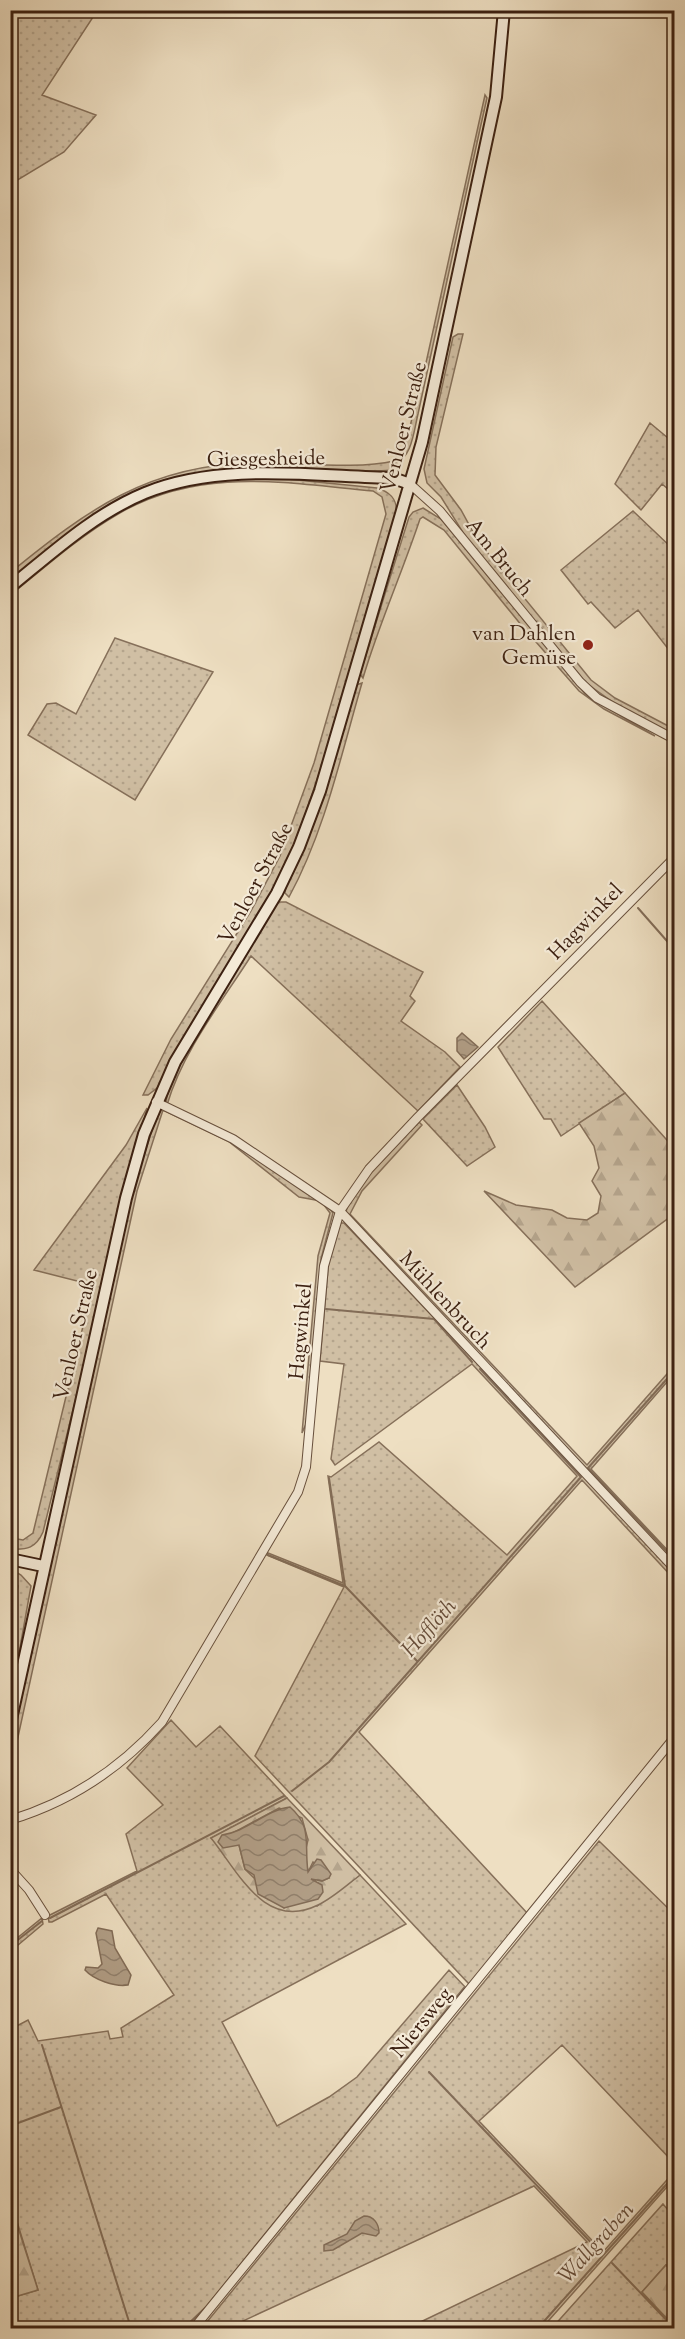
<svg xmlns="http://www.w3.org/2000/svg" width="685" height="2339" font-family="'Sorts Mill Goudy',serif">
  <style>
    .grass { fill: url(#grass-dots); stroke: #86705a; stroke-width: 1.5 }
    .forest { fill: url(#forest-firs); stroke: #86705a; stroke-width: 1.5; fill-rule: evenodd }
    .water { fill: url(#water-waves); stroke: #826c57; stroke-width: 1.5 }
    .lines { fill: none; stroke-linecap: round; stroke-linejoin: round }
    .stream { stroke: #826c57; stroke-width: 2 }
    .street-casing { stroke: #68503d; stroke-width: 10 }
    .secondary-casing { stroke: #3c2011; stroke-width: 14 }
    .street { stroke: #f4ead7; stroke-width: 8 }
    .secondary { stroke: #f4ead7; stroke-width: 10 }
    .poi-dot { fill: #8f2418; stroke: #f4ead7; stroke-width: 2 }
    .labels { text-anchor: middle; stroke-width: 4.5; stroke-linejoin: round; paint-order: stroke }
    .street-label { font-size: 21px; fill: #3c2011; stroke: #f4ead7 }
    .poi-label { font-size: 21px; fill: #3c2011; stroke: #f4ead7; text-anchor: end }
    .water-label { font-size: 22px; font-style: italic; fill: #654c3a; stroke: #f4ead7 }
  </style>
  <defs>
    <pattern id="grass-dots" width="8" height="8" patternUnits="userSpaceOnUse" patternTransform="scale(1.5)"><rect width="8" height="8" fill="#d0bfa4"/><path d="M2 2h.1M6 6h.1" fill="none" stroke="#b4a48c" stroke-width="1.8" stroke-linecap="round"/></pattern>
    <pattern id="forest-firs" width="22" height="20" patternUnits="userSpaceOnUse" patternTransform="scale(1.5)"><rect width="22" height="20" fill="#d0bfa4"/><path d="M5 1l3.5 6h-7zM16 11l3.5 6h-7z" fill="#b4a48c"/></pattern>
    <pattern id="water-waves" width="16" height="10" patternUnits="userSpaceOnUse" patternTransform="scale(1.5)"><rect width="16" height="10" fill="#b19e86"/><path d="M0 5q4-4 8 0t8 0" fill="none" stroke="#91806c"/></pattern>
  </defs>
  <rect width="100%" height="100%" fill="#eedfc2"/>
  <filter id="stains"><feTurbulence type="fractalNoise" baseFrequency=".00333" numOctaves="4"/><feColorMatrix values="0 0 0 0 .2 0 0 0 0 .09 0 0 0 0 .02 0 0 0 .5 -.17"/></filter>
  <radialGradient id="worn" r=".72"><stop offset=".6" stop-color="#630" stop-opacity="0"/><stop offset="1" stop-color="#630" stop-opacity=".3"/></radialGradient>
  <!-- grass -->
  <path class="grass" d="M11,10l86,1 -55,84 54,20 -32,37 -53,32z
    M485,95l2,3 -7,31 -62,285c-4,16 -6,45 -24,50l1,6 -232,13 -152,98v-9c76,-62 138,-107 240,-109 42,-1 105,7 143,-2l11,-16 17,-64z
    M458,334h5l-27,113 -1,28 26,35 17,31 113,139 24,18 59,31v6l-57,-30 -31,-22 -119,-144 -26,-42 -14,-14 -3,-14 29,-132z
    M650,423l24,20v51l-12,-10 -21,26 -26,-26z
    M277,478l100,10c13,4 21,11 19,26l-73,248 -29,85 -21,44 -84,137 -32,60 -9,7h-5l28,-56 80,-128 29,-55 34,-93 72,-249 -4,-17 -9,-6c-88,-8 -173,-25 -255,23 -38,22 -72,52 -106,80v-3c64,-52 125,-104 210,-112 18,-1 37,-1 55,-1z
    M423,508l18,11 145,176 69,41 -51,-27 -25,-18 -57,-65 -78,-96 -21,-13 -3,2c-18,54 -41,105 -57,159l-3,-4 49,-157 4,-5z
    M633,511l41,39v96l-5,4 -31,-40 -23,18 -24,-26 -3,2 -27,-34z
    M115,638l98,34 -78,128 -107,-65 19,-31 9,-1 20,11z
    M362,683c-21,72 -37,148 -73,214l-4,-4 1,-7 33,-76 37,-125z
    M278,902h8l137,70 -13,24 5,5 -14,20 44,31 15,15 -42,44 -167,-155c-30,47 -68,95 -84,149 -10,-19 95,-177 111,-203z
    M542,1001l83,92 -64,43 -10,-17h-7l-46,-72z
    M457,1085l28,42 10,20 -28,19 -44,-47z
    M147,1108l-104,424c-7,16 -16,18 -32,17v-11l12,2 10,-7 60,-248 -59,-15 92,-125z
    M161,1109l67,30 101,68 4,6 -12,46 -15,165 -4,9 16,-177 12,-43 -9,-12 -22,-4 -71,-56 -65,-31 -26,81 -126,578v-26l122,-554 25,-77z
    M419,1122l3,3 -60,66 -12,23 237,251 87,-99v8l-83,95 83,88v7l-328,-351c1,-21 57,-74 73,-91z
    M340,1223h4l330,348v8l-92,-99 -223,252 169,182 -58,71 -215,-229 89,-169 -77,-32 1,-2 75,30 -15,-107 3,1 48,-35 128,113 70,-79 -105,-112 -137,101 -4,-6 13,-95 -24,-3 9,-103z
    M11,1569l10,6 10,11 -20,112v-76l7,-36 -7,-9z
    M171,1720l25,27 24,-21 67,72 -76,40 106,68 43,-31 46,49 -184,98 55,104 52,-29 28,-20 92,-107 18,19 -257,318 -22,21h-177v-30l27,-8 -27,-88v-173l17,-9 10,21 70,-10 2,8 13,-2 -2,-9 53,-33 -68,-101 -54,28h-3l-1,-6 89,-45 -11,-37 37,-29 -36,-37z
    M599,1841l75,73v249l-112,-118 -83,76 124,131 71,-80v7l-132,149h-134l179,-86 -53,-56 -306,142h-26z
    M42,1918l1,6 -32,27v-8z
    M663,2204l11,13v57l-8,-9 -24,27 32,36h-122z"/>
  <!-- forest -->
  <path class="forest" d="M625,1093l49,55v66l-99,73 -91,-96 32,14 36,5 15,8 20,2 11,-7 3,-17 -9,-15 7,-13 -5,-22 -15,-23z
    M287,1798l73,77c-13,10 -27,23 -42,30 -53,26 -79,-32 -107,-67zM279,1808l23,10 6,22 -3,12 3,20 5,-10 16,16 -7,3 -10,-3 -28,30 -39,-39 -6,-24 -8,-11z
    M10,2202l28,88 -27,8h-1z
    M666,2265l8,9v52l-32,-34z"/>
  <!-- water -->
  <path class="water" d="M462,1033l16,14 -14,12 -7,-8v-13z
    M290,1807c23,20 14,38 18,65l9,-13 4,1 10,14 -2,4 -7,3 -11,-2 11,6 1,7 -5,7 -34,9 -26,-14 -4,-19 -9,-6 -6,-24 -16,3 -5,-6 4,-7c25,-3 43,-25 68,-28z
    M98,1928l14,3 3,17 16,27 -3,10c-13,2 -34,-5 -43,-15l1,-3 12,1 4,-4 -6,-31z
    M364,2216c10,0 15,8 15,17l-3,3 -14,-3 -29,17 -9,1v-6l23,-11 8,-13z"/>
  <g class="lines">
    <!-- stream -->
    <path class="stream" d="M638,908l36,41
      M326,1309l108,10 38,43
      M674,1371l-86,97 86,91
      M329,1478l16,108 72,75
      M268,1555l77,31
      M292,1791l37,-29 252,-285 -101,-108
      M50,1918l234,-122
      M10,1946l32,-25
      M42,2045l89,283
      M429,2072l172,181
      M10,2126l51,-19
      M612,2263l62,65
      M184,2328l23,-22 257,-318
      M538,2328l136,-152"/>
    <defs>
      <path id="street" d="M410,484l30,27 140,171 17,16 77,41
        M156,1102l77,37 107,72 334,357
        M10,1820c60,-18 110,-51 152,-98l136,-230 8,-25 18,-201 16,-55 29,-42 49,-52 256,-259
        M10,1869l19,21 16,25
        M194,2328l480,-590"/>
      <path id="secondary" d="M10,587c42,-34 84,-73 135,-94 76,-31 167,-17 248,-15l17,6
        M10,1559l33,7
        M10,1724l116,-526 18,-64 31,-72 102,-169 22,-46 21,-56 102,-349 74,-345 8,-87"/>
    </defs>
    <!-- street casing -->
    <use href="#street" class="street-casing"/>
    <!-- secondary casing -->
    <use href="#secondary" class="secondary-casing"/>
    <!-- street -->
    <use href="#street" class="street"/>
    <!-- secondary -->
    <use href="#secondary" class="secondary"/>
  </g>
  <!-- markers -->
  <circle class="poi-dot" cx="588" cy="645" r="6"/>
  <g class="labels">
    <!-- street labels -->
    <g class="street-label">
      <text transform="translate(403 427) rotate(-76)" y="7">Venloer Straße</text>
      <text transform="translate(266 458) rotate(-1)" y="7">Giesgesheide</text>
      <text transform="translate(500 557) rotate(51)" y="7">Am Bruch</text>
      <text transform="translate(255 883) rotate(-62)" y="7">Venloer Straße</text>
      <text transform="translate(585 921) rotate(-46)" y="7">Hagwinkel</text>
      <text transform="translate(446 1300) rotate(47)" y="7">Mühlenbruch</text>
      <text transform="translate(300 1331) rotate(-85)" y="7">Hagwinkel</text>
      <text transform="translate(75 1335) rotate(-77)" y="7">Venloer Straße</text>
      <text transform="translate(421 2022) rotate(-51)" y="7">Niersweg</text>
    </g>
    <!-- poi labels -->
    <g class="poi-label">
      <text x="576" y="640">van Dahlen<tspan x="576" dy="24">Gemüse</tspan></text>
    </g>
    <!-- water labels -->
    <g class="water-label">
      <text transform="translate(428 1627) rotate(-48)" y="8">Hofflöth</text>
      <text transform="translate(595 2242) rotate(-48)" y="8">Wallgraben</text>
    </g>
  </g>
  <!-- margin -->
  <rect width="685" height="2339" fill="none" stroke="#eedfc2" stroke-width="36"/>
  <rect x="12" y="12" width="661" height="2315" fill="none" stroke="#3c2011" stroke-width="3"/>
  <rect x="18" y="18" width="649" height="2303" fill="none" stroke="#3c2011" stroke-width="1.5"/>
  <rect width="100%" height="100%" filter="url(#stains)"/>
  <rect width="100%" height="100%" fill="url(#worn)"/>
</svg>
